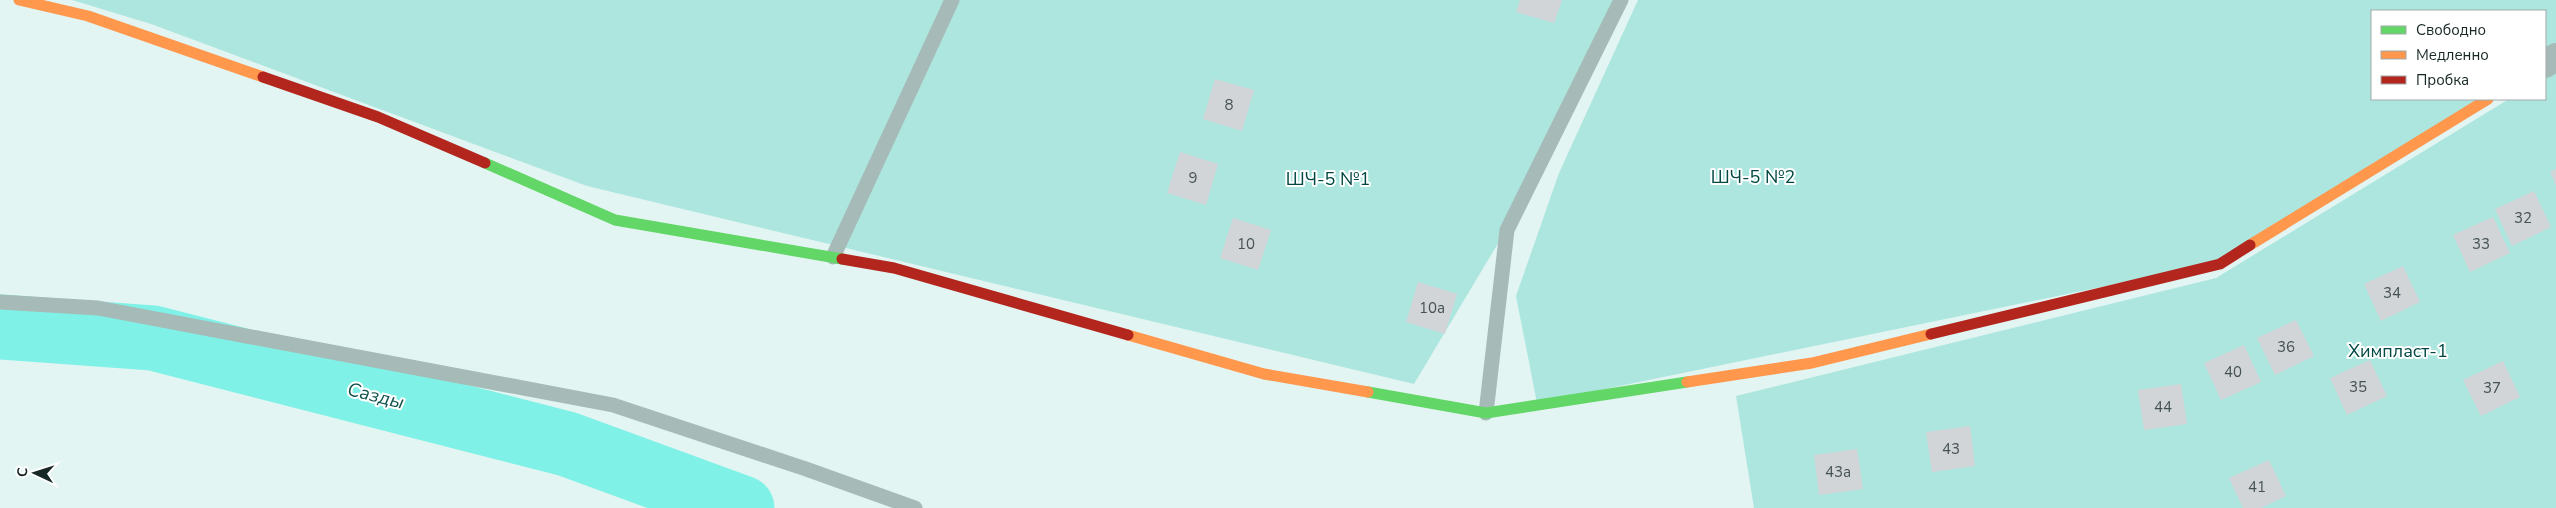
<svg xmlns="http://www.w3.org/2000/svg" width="2556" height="508" font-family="'Nunito Sans',sans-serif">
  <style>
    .green { fill: #ade6df }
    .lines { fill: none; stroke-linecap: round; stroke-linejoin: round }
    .river { stroke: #80f1e6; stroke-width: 65 }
    .building { fill: #d2d5d8 }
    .lane { stroke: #a6bab7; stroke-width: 15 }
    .street { stroke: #a6bab7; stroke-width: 28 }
    .fast { stroke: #63d668; stroke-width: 11 }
    .slow { stroke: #ff974d; stroke-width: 11 }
    .jam { stroke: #b3261e; stroke-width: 11 }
    .labels { text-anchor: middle; stroke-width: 4; stroke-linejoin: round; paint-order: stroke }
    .number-label { font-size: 15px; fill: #455252 }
    .park-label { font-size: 18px; fill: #004843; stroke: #fff }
    .water-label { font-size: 19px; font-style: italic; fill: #0f524c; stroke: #fff }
  </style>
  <rect width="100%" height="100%" fill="#e2f5f2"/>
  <!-- green -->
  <path class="green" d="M72,0h1542l-108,230 -92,154 -827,-198 -436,-162z
    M1638,0h918v58l-11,7v-54h-173v88h116l-270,164 -681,140 -21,-107 43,-123z
    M2556,70v438h-802l-18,-112 480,-118 293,-179h36v-22z"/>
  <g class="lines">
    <!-- river -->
    <path class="river" d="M0,327l153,11 414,106 175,64"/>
  </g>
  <!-- building -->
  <path class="building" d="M1520,0h42l-8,23 -38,-11z
    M1215,79l39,11 -12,41 -39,-12z
    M1180,152l38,12 -12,41 -39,-12z
    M2556,169v16l-6,-13z
    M2534,191l17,36 -39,19 -17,-37z
    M2493,217l17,36 -40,19 -17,-37z
    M1233,218l38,12 -13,40 -38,-12z
    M2403,266l17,36 -39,19 -17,-37z
    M1418,282l39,12 -12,40 -39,-12z
    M2296,320l18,36 -39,19 -18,-37z
    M2244,345l17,37 -40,18 -17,-37z
    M2370,360l17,36 -40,19 -17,-37z
    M2503,361l17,36 -39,19 -18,-36z
    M2181,384l6,40 -43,6 -6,-40z
    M1970,426l5,40 -43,6 -6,-40z
    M1857,449l6,40 -44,6 -5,-40z
    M2269,460l17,36 -25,12h-18l-14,-30z"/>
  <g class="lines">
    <!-- lane -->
    <path class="lane" d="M833,257l119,-257
      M0,302l98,6 515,97 193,64 109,39
      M1486,413l21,-183 114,-230"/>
    <!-- street -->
    <path class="street" d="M2545,64l11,-7"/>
    <!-- fast -->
    <path class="fast" d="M485,163l130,57 227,39
      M1368,392l118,21 201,-31"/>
    <!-- slow -->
    <path class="slow" d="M19,0l69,16 175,61
      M2250,245l238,-146
      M1128,335l136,39 104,18
      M1687,382l125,-19 119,-29"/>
    <!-- jam -->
    <path class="jam" d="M263,77l115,40 107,46
      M842,259l52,9 234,67
      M1931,334l289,-70 30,-19"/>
  </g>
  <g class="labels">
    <!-- number labels -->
    <g class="number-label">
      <text x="1229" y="110">8</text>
      <text x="1193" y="183">9</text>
      <text x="2523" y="223">32</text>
      <text x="1246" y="249">10</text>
      <text x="2481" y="249">33</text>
      <text x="2392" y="298">34</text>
      <text x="1432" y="313">10а</text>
      <text x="2286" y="352">36</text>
      <text x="2233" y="377">40</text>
      <text x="2358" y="392">35</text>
      <text x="2492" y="393">37</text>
      <text x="2163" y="412">44</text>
      <text x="1951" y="454">43</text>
      <text x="1838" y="477">43а</text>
      <text x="2257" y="492">41</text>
    </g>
    <!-- park labels -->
    <g class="park-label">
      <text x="1753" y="183">ШЧ-5 №2</text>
      <text x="1328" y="185">ШЧ-5 №1</text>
      <text x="2398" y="357">Химпласт-1</text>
    </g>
    <!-- water labels -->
    <g class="water-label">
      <text transform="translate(376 395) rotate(14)" y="7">Сазды</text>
    </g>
  </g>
  <!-- legend -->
  <rect x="2371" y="10" width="175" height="90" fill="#ffffff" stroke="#a2a9a8"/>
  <rect x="2381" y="26" width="25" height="8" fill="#63d668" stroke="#a2a9a8"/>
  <text x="2416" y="35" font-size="15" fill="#162725">Свободно</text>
  <rect x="2381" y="51" width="25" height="8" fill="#ff974d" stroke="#a2a9a8"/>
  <text x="2416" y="60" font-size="15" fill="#162725">Медленно</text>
  <rect x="2381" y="76" width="25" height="8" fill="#b3261e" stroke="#a2a9a8"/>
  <text x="2416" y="85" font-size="15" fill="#162725">Пробка</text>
  <!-- north arrow -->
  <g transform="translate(35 473) rotate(274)" stroke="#ffffff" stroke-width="4" paint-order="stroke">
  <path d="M0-4L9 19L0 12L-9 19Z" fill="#162725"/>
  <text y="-8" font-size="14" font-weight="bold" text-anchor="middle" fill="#162725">С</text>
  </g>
</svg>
